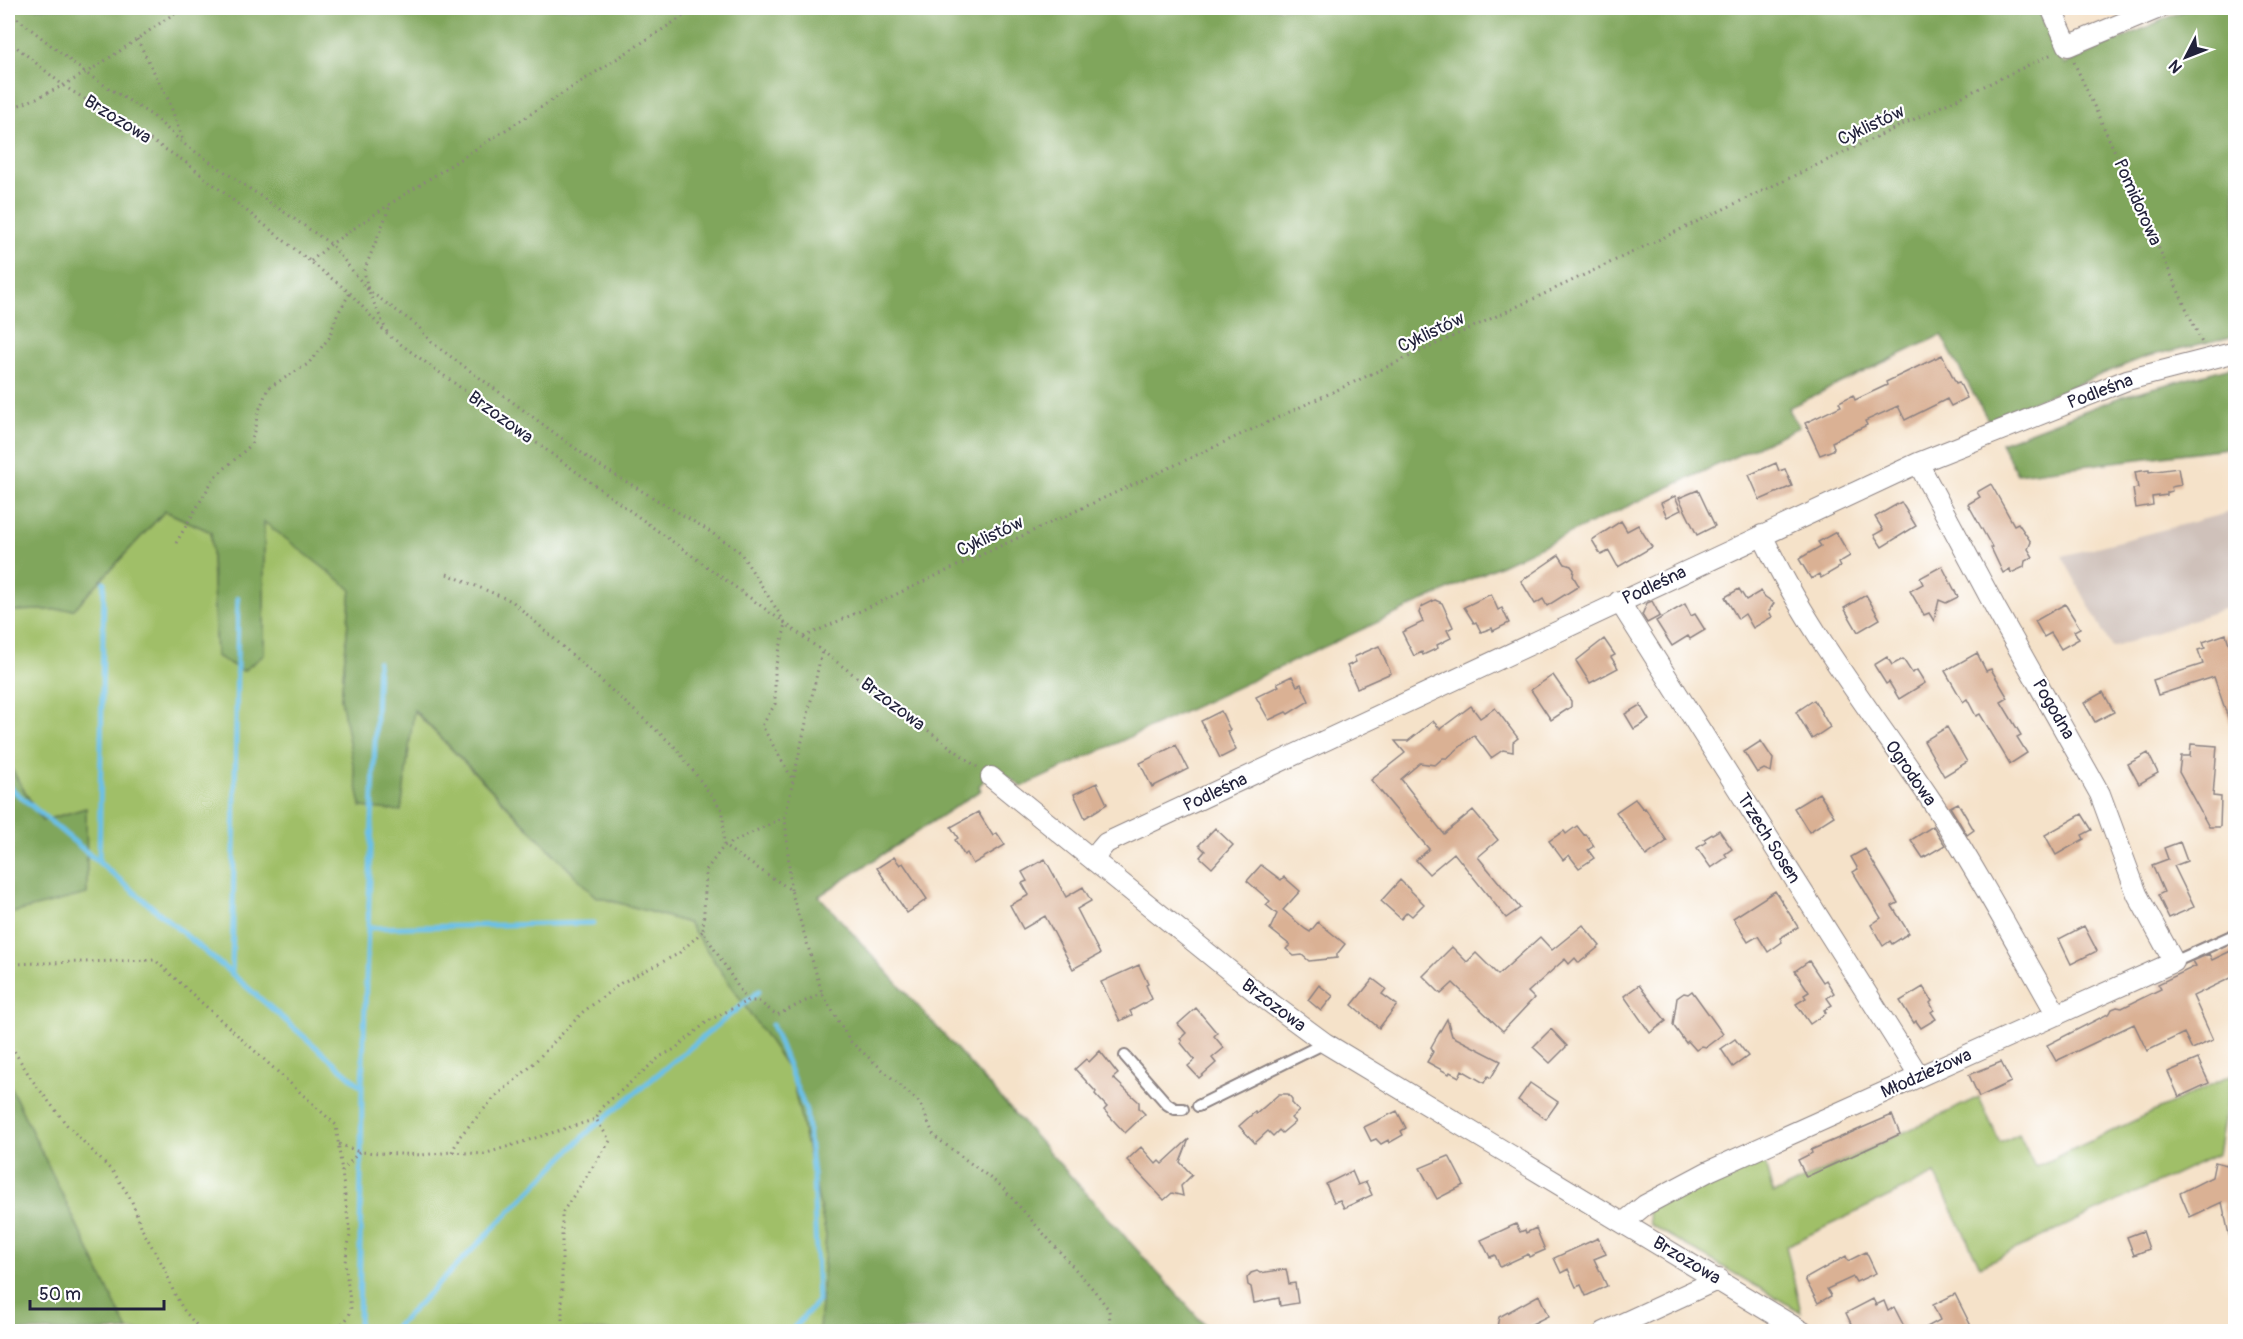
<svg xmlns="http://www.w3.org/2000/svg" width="2243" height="1339" font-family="Pangolin,sans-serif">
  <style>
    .industrial { fill: #cfc1ba }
    .green { fill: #a0bf68; stroke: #617052; stroke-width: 1.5 }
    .forest { fill: #80a65c; stroke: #51644c; stroke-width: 1.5 }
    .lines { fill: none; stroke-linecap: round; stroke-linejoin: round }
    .stream { stroke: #6ac0e7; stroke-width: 5 }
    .building { fill: #dab194 }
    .service-casing { stroke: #8c8282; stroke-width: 14 }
    .minor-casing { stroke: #8c8282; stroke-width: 22 }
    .path { stroke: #8c8282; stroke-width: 3; stroke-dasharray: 1.5 4.5; stroke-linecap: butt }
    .service { stroke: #fff; stroke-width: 10 }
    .minor { stroke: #fff; stroke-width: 20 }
    .labels { text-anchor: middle; stroke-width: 4.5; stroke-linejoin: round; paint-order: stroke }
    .street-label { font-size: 18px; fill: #22223b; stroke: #fff }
  </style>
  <rect width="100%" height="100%" fill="#fff"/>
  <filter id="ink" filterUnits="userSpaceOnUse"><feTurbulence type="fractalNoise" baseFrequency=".0167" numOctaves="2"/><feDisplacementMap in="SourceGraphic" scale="12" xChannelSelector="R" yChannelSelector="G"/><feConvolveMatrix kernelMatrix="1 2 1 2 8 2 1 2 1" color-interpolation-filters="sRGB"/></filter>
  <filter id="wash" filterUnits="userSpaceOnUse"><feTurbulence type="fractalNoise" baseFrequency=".008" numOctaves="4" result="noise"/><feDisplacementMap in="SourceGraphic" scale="24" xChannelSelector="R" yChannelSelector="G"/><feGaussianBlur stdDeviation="1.35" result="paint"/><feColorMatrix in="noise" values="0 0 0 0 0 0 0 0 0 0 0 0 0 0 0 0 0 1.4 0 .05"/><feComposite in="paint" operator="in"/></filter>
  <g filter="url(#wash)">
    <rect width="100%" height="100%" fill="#f5e2c9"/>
    <!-- industrial -->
    <path class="industrial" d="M2235,511v94l-123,43 -50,-92z"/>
    <!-- green -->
    <path class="green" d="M165,511l46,21 5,124 48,-2v-133l87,68 -10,110 60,111 12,-100 182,186 93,26 103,151 35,162 -7,96h-691l-120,-249v-168l79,-21 -1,-85 -44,13 -34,-58v-152l66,-2z
      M2232,1075l-14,79 -238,112 -45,-92 -149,72 15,66 -152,-88 -1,-12 11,-9 104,-47 10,38 206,-97 21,46 19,-9 16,33z"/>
    <!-- forest -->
    <path class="forest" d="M8,8h2029l28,56 124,-56h46v328l-90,21 -157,63 -47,-85 -153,73 11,19 -777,360 -27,-20 -16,19 2,4 -162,106 391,435h-391l7,-96 -35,-162 -103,-150 -93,-27 -181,-186 -13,101 -40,-4 -20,-108 10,-110 -87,-67v133l-21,16 -27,-15 -5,-124 -46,-21 -91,98 -66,2z
      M2235,366v81l-218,27 -16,-31 122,-47z
      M8,763l34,58 44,-13 1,86 -79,20z
      M8,1082l120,249h-120z"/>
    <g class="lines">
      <!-- stream -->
      <path class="stream" d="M8,786l224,188 130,113 -3,245
        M99,862l5,-280
        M370,928l223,-5
        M232,974l6,-376
        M772,1025l34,86 7,65 5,125 -28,31
        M362,1087l16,-425
        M391,1332l199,-202 169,-139"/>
    </g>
    <g id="blocks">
      <!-- building -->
      <path class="building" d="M1942,355l14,28 3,-1 8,16 -16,8 -4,-7 -42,21 -7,-14 -33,15 2,4 -35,17 2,6 -1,2 -13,5 -15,-32 36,-17 -2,-4 14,-7 2,5 32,-15 -1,-3z
        M1776,463l3,8 6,-2 7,17 -32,14 -11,-25z
        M2178,468l3,17 -10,2 1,4 -5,1v3l-15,2 1,8 -17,3 -3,-19 5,-1 -3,-16 14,-2v2z
        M1991,484l23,41 4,-2 13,19 -3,7 5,8 -8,4 -1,6 -13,6 -1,-4 -7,4 -12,-25 1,-1 -24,-43 12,-7 -3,-5z
        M1698,490l17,36 -18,9 -18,-37z
        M1675,496l6,14 -14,7 -6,-14z
        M1901,502l15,24 -34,21 -8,-12 9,-5 -8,-13z
        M1621,521l6,10 11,-6 14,22 -34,20 -9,-16 -8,4 -9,-15z
        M1836,532l14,24 -12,7 2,4 -19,11 -2,-4 -8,5 -12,-20 22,-13 -3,-4z
        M1559,555l6,9 6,2 3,4 -1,6 6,10 -32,20 -4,-7 -8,5 -14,-23z
        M1942,566l16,31 -12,6 -7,-3 -5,21 -5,-8 -5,2 -14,-24 13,-7 -3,-6z
        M1739,589l7,11 15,-9 3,5 10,7 -5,8 3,6 -19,11 -8,-14 -7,5 -13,-22z
        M1491,594l7,16 4,-2 7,15 -16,8 -1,-3 -11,4 -5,-10 -2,1 -10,-16z
        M1866,595l14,24 -22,13 -14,-24z
        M1435,600l7,3 11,24 -6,3 4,8 -14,7 1,3 -15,7 -1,-3 -8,4 -12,-24 21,-10 -4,-9 2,-6z
        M1652,601l8,15 -13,7 -5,-8 5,-12z
        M1685,604l6,12 4,-2 10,16 -15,9 -2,-3 -16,10 -16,-25z
        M2065,604l15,24 -6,3 5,8 -18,10 -10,-16 -7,4 -9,-16z
        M2226,634l9,29v69h-2l-19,-55 -56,18 -5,-15 50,-16 -5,-14 7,-2 -2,-6z
        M1604,639l11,16 -4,2 7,11 -28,15 -14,-22z
        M1379,646l12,27 -34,15 -10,-22 9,-4 -2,-5z
        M1977,653l9,18 5,-2 17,29 -7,4 20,33 -4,2 10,16 -17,11 -30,-50 -4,2 -9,-17 -4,3 -18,-31z
        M1887,657l5,8 11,-6 9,14 5,-3 8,13 -26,16 -10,-17 -3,2 -12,-19z
        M1553,675l18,26v6l-20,13 -20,-30z
        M1292,676l5,10 4,-2 8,17 -21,13 -2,-2 -17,8 -13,-23 23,-11 -2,-3z
        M2103,692l11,20 -19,10 -11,-19z
        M1814,700l16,27 -18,12 -16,-27z
        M1640,705l9,15 -15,9 -9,-15z
        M1471,706l9,12 15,-10 23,30 -5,4v10l-10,-2 -12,8 -17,-23 -27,23h-4l-8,7 -15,-2 -19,16 43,55 29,-24 25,30 -20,17 42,51 -14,10 -52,-65 -25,21 -13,-14 13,-11 -58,-69 34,-27 -10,-12h13l25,-20 7,8z
        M1221,711l9,19 -3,1 9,19 -16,8 -19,-37z
        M1947,727l20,35 -23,14 -20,-35z
        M1761,741l12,18 -2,13 -7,-3 -7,4 -13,-21z
        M2191,744l26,2 -4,50 8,1 -1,30h-11l-30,-55 2,-16h9z
        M1176,745l12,24 -36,18 -12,-24z
        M2148,753l10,20 -19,11 -11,-20z
        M1097,783l10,21 -22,14 -11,-24z
        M1819,793l15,23 -25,16 -15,-24z
        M1635,799l8,10 2,-1 22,33 -21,15 -30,-44z
        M1958,803l16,27 -7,5 -17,-28z
        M978,812l15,24 4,-3 8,12 -32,19 -6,-11 -3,2 -9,-15 3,-2 -7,-11z
        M2082,814l10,16 -10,5 2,4 -28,16 -11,-20z
        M1577,826l7,9 2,-1 8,12 -6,4 6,8 -15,10 -10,-13 -6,5 -14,-19 15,-10 2,3z
        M1933,826l12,19 -22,13 -12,-18z
        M1215,828l18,17 -21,23 -12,-11 5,-6 -6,-6z
        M1719,830l13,19 -7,5 2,3 -16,11 -14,-20 9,-6 -2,-3z
        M2180,842l7,19 -13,5 20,41 -25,11 -11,-23 6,-3 -12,-27 16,-6 -4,-11z
        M1865,849l33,54 -6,3 17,27 -17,11 -2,-3 -7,5 -12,-21 10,-7 -28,-46 5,-3 -7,-12z
        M894,857l6,8 3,-2 24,36 -20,14 -30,-45z
        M1045,859l21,38 17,-10 8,14 -14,8 23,45 -27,15 -28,-53 -22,13 -13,-24 19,-10 -7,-12 5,-2 -5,-9z
        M1261,865l20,15 3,-3 16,14 -17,19 22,19 5,3 8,-10 27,22 -8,10v4l-28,3 -7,-6 -8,1 -8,-7 4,-4 -20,-16 7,-15 -11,-9 4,-4 -23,-20z
        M1400,880l24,24 -12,12 -5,-4 -6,7 -20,-18z
        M1775,891l23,36 -18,11 2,4 -14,10 -10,-16 -10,6 -15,-24z
        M1583,925l17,21 -21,17 -4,-5 -6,6 -4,-5 -37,33 6,6 -31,33 -50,-48 -12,11 -18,-18 29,-29 15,15 9,-9 22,22 42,-38 12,13z
        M2084,926l13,25 -26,13 -12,-25z
        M2235,949v27l-42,20 20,44 -21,9 -8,-16 -37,18 -13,-27 -78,37 -9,-16 63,-32 2,-4 5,-2 5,1 39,-19 -3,-5 38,-18 -3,-5 16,-7 3,6z
        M1809,961l14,21 3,-2 8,13 -7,5 5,7 -8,5 2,3 -16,11 -14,-20 10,-6 -2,-3 5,-3 -14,-21z
        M1139,965l9,19 -2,1 6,14 -22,12 2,4 -12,6 -19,-39z
        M1373,979l13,10 -4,5 15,11 -18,23 -27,-23z
        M1319,985l14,11 -12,15 -13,-11z
        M1639,985l27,36 -16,12 -26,-37z
        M1923,987l9,14 -2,2 4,7 -3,2 5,7 -15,9 -5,-7 -2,2 -14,-22z
        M1692,991l31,43 -17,13 -4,-1 -6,4 -8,-9 -2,2 -13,-18 4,-27 7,-5 4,1z
        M1196,1008l21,25 -3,3 10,12 -12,10 4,5 -17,15 -11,-12 7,-6 -14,-17 1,-2 -2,-2 6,-6 -8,-9z
        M1447,1019l5,17 49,25 -10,17 -3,-2 -4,7 -22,-13 -3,7 -9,-5 -1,2 -22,-12 6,-10 -2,-5z
        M1551,1029l16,17 -17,17 -17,-16z
        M1735,1039l13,17 -15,11 -12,-18z
        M1100,1051l18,23 -5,4 26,24v6l6,6 -20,19 -21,-23 3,-3 -12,-13 1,-2 -21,-23 11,-10 3,3z
        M2198,1059l11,24 -30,14 -11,-25z
        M2001,1062l10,20 -32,15 -10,-22z
        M1530,1083l28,19 -12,17 -28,-19z
        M1279,1094h9l4,5v4l7,8 -8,7 4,4 -13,11 -3,-3 -6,6 -5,-5 -13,12 -16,-17 16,-14 1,2z
        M1397,1111l9,17 -5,3 2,4 -14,8 -1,-3 -7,4 -5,-5 -5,2 -7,-14z
        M1892,1115l8,19 -94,43 -8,-17 14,-7 -1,-3z
        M1189,1139l-9,23 12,13 -11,11 2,10 -11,-3 -8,7 -37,-40 14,-13 15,17 3,-3 3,3z
        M1449,1156l15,29 -27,14 -17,-31z
        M2215,1162l20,5v67l-6,1 -7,-33 -32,15 -10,-24 32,-16z
        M1352,1171l6,14 8,-3 6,13 -28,13 -4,-8 -6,2 -8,-18z
        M1516,1224l4,8 5,-2 1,3 10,-5 9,22 -16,7 -1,-3 -28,13 -5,-12 -5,2 -9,-17z
        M2143,1231l6,18 -15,6 -7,-18z
        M1598,1238l8,16 -12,5 13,27 -21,10 -5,-11 -5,2 -8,-18 -7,4 -7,-15z
        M1866,1252l10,21 -20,9 -3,-5 -26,12 4,7 -13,7 -13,-24 41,-23 2,5z
        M1286,1269l3,15 6,-1 3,20 -18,3 -1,-8 -25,5 -3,-16 -3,-2 -1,-7 4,-5 6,-2 3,2z
        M1955,1294l16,32 -11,6h-42l22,-12 -7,-15z
        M1539,1295l9,21 -18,9 2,7h-36l3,-15z
        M1873,1299l3,6 8,-4 4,10 6,-4 13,25h-52l-9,-19z"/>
    </g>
  </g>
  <g filter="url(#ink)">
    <use href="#blocks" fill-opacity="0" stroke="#8c8282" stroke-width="1.5"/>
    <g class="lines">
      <defs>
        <path id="service" d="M2174,962l62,-28
          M1125,1056l42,48 8,5h8
          M1198,1106l127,-63"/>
        <path id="minor" d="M2051,8l17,38 91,-38
          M1762,535c45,96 112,180 171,268 44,67 84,142 124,212
          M1619,601l300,475
          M991,777l266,216 68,50 478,289
          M1094,861l6,-11 6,-7 812,-380 209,-83 109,-28
          M1624,1222l21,-17 64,-34 465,-209 -37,-68 -37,-100 -105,-187 -77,-144
          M1604,1332l115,-53"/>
      </defs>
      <!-- service casing -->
      <use href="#service" class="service-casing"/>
      <!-- minor casing -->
      <use href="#minor" class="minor-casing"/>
      <!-- path -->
      <path class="path" d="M8,11l79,63 66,42 31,28 147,100 37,46 50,36 13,16 167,123 105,62 37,25 46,72 -11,44v36l-13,22 31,54
        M137,39l32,62 14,40
        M8,40l56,46 120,75 166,132 38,42 398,289 191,143
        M2074,62l128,281
        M8,109c66,-22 117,-62 174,-101
        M311,261l20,-17 59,-40 306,-196
        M387,332l-19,-42 -4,-19 26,-65
        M176,543l38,-65 37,-33 7,-32 10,-25 40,-24 21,-26 8,-23 13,-22
        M447,574l65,27 164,147 47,63 1,35 67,44 31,103 28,48 70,62 14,33 67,50 92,103 16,21 2,22
        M804,637l725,-336 523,-247
        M791,890l-6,-73 37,-166
        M8,964l147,-4 181,165 14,110 -5,27 6,47c-3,15 -15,18 -29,23
        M747,1001l-44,-70 3,-61 18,-24 61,-29
        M8,1041l24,39 35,45 47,48 17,26 12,32 22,38 9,24 9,16 19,23
        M339,1144l20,8
        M452,1152l8,-16 34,-38 34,-29 55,-57 38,-29 57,-29 25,-23
        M342,1171l17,-19 63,3 30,-3 32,2 112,-35 6,-12 59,-51 14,-7 33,-28 39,-20h11l19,14 45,-22
        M249,1332l1,-4 5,-1 10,5
        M562,1332v-119l48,-72 -14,-22"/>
      <!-- service -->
      <use href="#service" class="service"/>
      <!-- minor -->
      <use href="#minor" class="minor"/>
    </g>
  </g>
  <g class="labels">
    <!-- street labels -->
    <g class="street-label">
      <text transform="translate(118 119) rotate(32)" y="6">Brzozowa</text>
      <text transform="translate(1871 125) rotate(-25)" y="6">Cyklistów</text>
      <text transform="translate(2138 202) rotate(66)" y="6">Pomidorowa</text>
      <text transform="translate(1431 332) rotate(-25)" y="6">Cyklistów</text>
      <text transform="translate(2100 391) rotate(-21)" y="6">Podleśna</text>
      <text transform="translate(501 417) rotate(36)" y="6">Brzozowa</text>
      <text transform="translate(990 536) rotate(-25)" y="6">Cyklistów</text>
      <text transform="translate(1654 585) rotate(-25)" y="6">Podleśna</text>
      <text transform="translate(893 704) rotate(37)" y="6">Brzozowa</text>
      <text transform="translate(2054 709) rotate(60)" y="6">Pogodna</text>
      <text transform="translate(1911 773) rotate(55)" y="6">Ogrodowa</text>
      <text transform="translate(1215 792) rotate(-25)" y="6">Podleśna</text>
      <text transform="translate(1769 838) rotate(58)" y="6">Trzech Sosen</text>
      <text transform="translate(1274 1005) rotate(37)" y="6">Brzozowa</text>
      <text transform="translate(1926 1073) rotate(-24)" y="6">Młodzieżowa</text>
      <text transform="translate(1687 1260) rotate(31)" y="6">Brzozowa</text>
    </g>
  </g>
  <!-- margin -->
  <rect width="2243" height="1339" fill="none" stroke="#fff" stroke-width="30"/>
  <!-- north arrow -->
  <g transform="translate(2186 57) rotate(228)" stroke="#ffffff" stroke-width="4.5" paint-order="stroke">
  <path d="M0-4.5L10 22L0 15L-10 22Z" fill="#22223b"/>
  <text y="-9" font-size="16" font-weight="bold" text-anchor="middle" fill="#22223b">N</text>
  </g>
  <!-- scale -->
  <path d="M30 1300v9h134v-9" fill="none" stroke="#22223b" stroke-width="3"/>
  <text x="39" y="1300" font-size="18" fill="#22223b" stroke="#ffffff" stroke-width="4.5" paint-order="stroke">50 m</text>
</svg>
